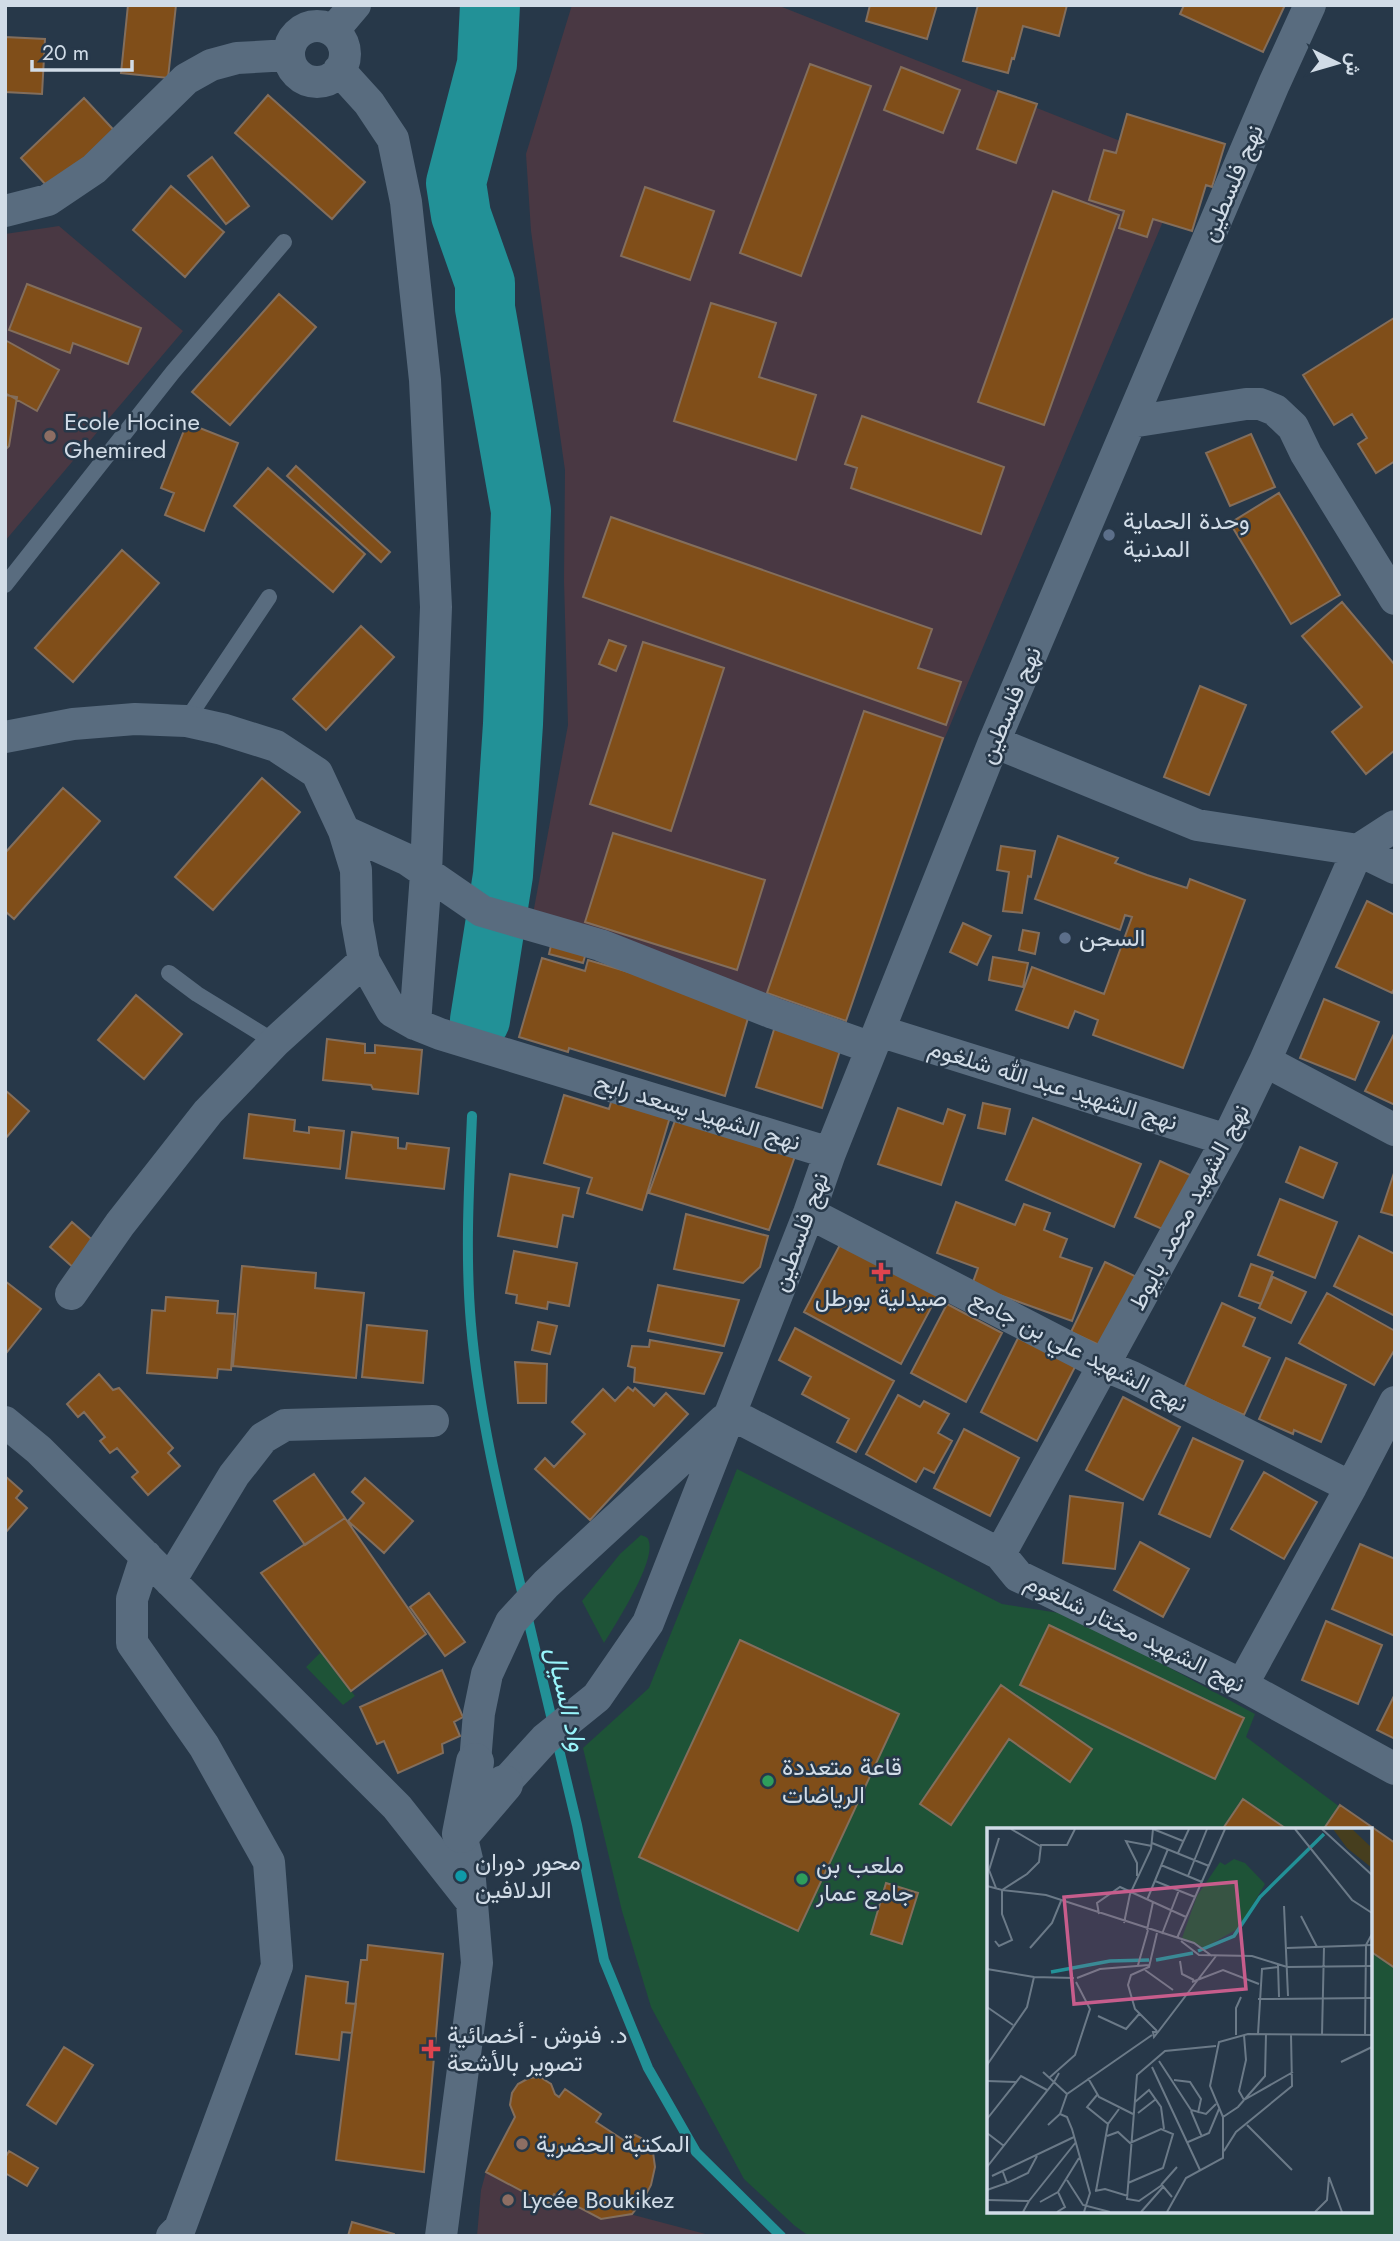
<svg xmlns="http://www.w3.org/2000/svg" width="1400" height="2241" font-family="Jost,Vazirmatn,sans-serif">
  <style>
    .education { fill: #493843 }
    .green { fill: #1e5337; fill-rule: evenodd }
    .lines { fill: none; stroke-linecap: round; stroke-linejoin: round }
    .stream { stroke: #229197; stroke-width: 10 }
    .river { stroke: #229197; stroke-width: 60 }
    .building { fill: #804e19; stroke: #836e5c; stroke-width: 2 }
    .service { stroke: #596c7f; stroke-width: 16 }
    .minor { stroke: #596c7f; stroke-width: 32 }
    .tertiary { stroke: #596c7f; stroke-width: 38 }
    .education-dot { fill: #8d6e63; stroke: #273849; stroke-width: 2.5 }
    .service-dot { fill: #5c6f8a; stroke: #273849; stroke-width: 2.5 }
    .health-dot { fill: #e0444e; stroke: #273849; stroke-width: 2.5 }
    .leisure-dot { fill: #2e9e5b; stroke: #273849; stroke-width: 2.5 }
    .culture-dot { fill: #0f9aa8; stroke: #273849; stroke-width: 2.5 }
    .labels { text-anchor: middle; stroke-width: 5; stroke-linejoin: round; paint-order: stroke }
    .street-label { font-size: 24px; fill: #d1dce7; stroke: #273849 }
    .poi-label { font-size: 24px; fill: #d1dce7; stroke: #273849; text-anchor: start }
    .water-label { font-size: 26px; font-style: italic; fill: #99f5fb; stroke: #273849 }
    .inset-river { fill: none; stroke: #229197; stroke-width: 3.5 }
    .inset-road { fill: none; stroke: #6b7a88; stroke-width: 2 }
    .view { fill: #c75d8c; fill-opacity: 0.15; stroke: #c75d8c; stroke-width: 3.5 }
    .inset-edge { fill: none; stroke: #d1dce7; stroke-width: 3.5 }
  </style>
  <rect width="100%" height="100%" fill="#273849"/>
  <!-- education -->
  <path class="education" d="M572,5h205l409,162 -363,859 -290,-112 35,-189 -4,-144 1,-111 -34,-239 -5,-77z
    M59,226l124,105 -178,210v-307z
    M486,2172l61,33 7,-11 159,42h-236l4,-46z"/>
  <!-- green -->
  <path class="green" d="M737,1469l265,135 70,11 183,99 -9,23 149,111v388h-586l-14,-10 -51,-47 -93,-172 -29,-96 -39,-163 66,-60zM989,1830h381v381h-381z
    M641,1535c5,2 7,2 8,7 6,21 -34,83 -45,101l-22,-42 38,-47z
    M321,1652l34,44 -12,9 -37,-38z"/>
  <g class="lines">
    <!-- stream -->
    <path class="stream" d="M472,1116c-3,70 -7,139 -1,208 8,93 31,185 53,276
      M527,1615l50,210 27,135 44,108 48,84 85,84"/>
    <!-- river -->
    <path class="river" d="M480,1020l23,-145 10,-151 8,-213 -36,-203v-25l-24,-68 -5,-32 31,-119 3,-59"/>
  </g>
  <!-- building -->
  <path class="building" d="M128,5h48l-8,73 -47,-5z
    M870,5h67l-10,34 -61,-18z
    M978,5h89l-8,31 -36,-10 -9,33 -2,-1 -4,15 -45,-12z
    M1184,5h101l-22,47 -83,-38z
    M5,37l40,2 -3,55 -37,-2z
    M810,64l61,22 -70,190 -61,-23z
    M901,67l59,23 -17,43 -59,-23z
    M998,91l39,13 -21,59 -39,-14z
    M268,95l97,87 -33,37 -97,-86z
    M84,98l39,42 -63,60 -39,-42z
    M1127,114l98,30 -13,43 -6,-2 -14,46 -39,-12 -6,18 -28,-9 5,-17 -35,-11 15,-50 12,3z
    M212,157l37,49 -23,18 -38,-48z
    M171,186l53,46 -39,45 -52,-47z
    M645,187l69,24 -24,69 -69,-24z
    M1053,191l66,24 -75,210 -66,-23z
    M27,284l114,44 -13,36 -55,-21 -3,10 -61,-23z
    M279,294l37,33 -86,98 -38,-33z
    M711,303l65,20 -17,54 57,18 -20,65 -122,-39z
    M1394,318l1,143 -19,12 -18,-29 9,-6 -15,-24 -18,11 -31,-50z
    M5,340l54,30 -22,41 -32,-18z
    M5,395l12,2 -8,49 -4,4z
    M862,416l142,51 -23,67 -130,-46 6,-20 -12,-4z
    M187,423l51,20 -34,88 -39,-16 9,-22 -13,-5z
    M1251,434l24,53 -45,19 -24,-53z
    M296,466l94,86 -9,10 -94,-86z
    M268,468l97,86 -32,38 -99,-86z
    M1279,493l61,102 -49,29 -61,-101z
    M611,517l321,112 -14,39 43,14 -15,43 -363,-128z
    M122,550l37,33 -86,99 -38,-34z
    M1342,602l53,63v85l-29,24 -34,-42 30,-25 -60,-71z
    M361,626l33,31 -68,73 -33,-31z
    M609,640l17,6 -10,25 -17,-7z
    M643,642l81,26 -53,163 -81,-27z
    M1200,686l46,19 -37,90 -45,-18z
    M864,711l79,27 -97,283 -79,-28z
    M262,778l38,34 -87,98 -38,-33z
    M63,788l37,33 -86,98 -9,-8v-58z
    M613,833l152,47 -28,90 -152,-48z
    M1058,836l60,22 -3,5 32,12 40,13 3,-9 55,21 -62,168 -90,-33 5,-15 -23,-9 -7,17 -52,-18 16,-43 72,27 28,-77 -7,-2 -5,15 -85,-31z
    M1001,846l34,5 -4,26 -3,-1 -6,37 -19,-2 6,-39 -12,-2z
    M1367,901l28,14v72l-3,6 -56,-26z
    M963,923l28,13 -14,29 -27,-13z
    M1023,930l16,3 -4,21 -16,-4z
    M553,937l35,9 -5,17 -34,-9z
    M993,957l35,6 -5,24 -34,-7z
    M542,958l43,13 3,-11 163,48 -26,88 -156,-48 -1,4 -49,-15z
    M136,995l46,39 -38,45 -46,-39z
    M1324,999l55,23 -24,58 -55,-22z
    M777,1020l66,21 -21,67 -66,-21z
    M1395,1032v73l-30,-14z
    M327,1039l38,5v9h10v-8l47,5 -4,44 -45,-5 -2,-4 -48,-5z
    M5,1090l24,21 -24,28z
    M564,1095l45,14 3,-10 58,18 -28,93 -55,-17 5,-15 -48,-15z
    M983,1103l27,6 -5,25 -27,-6z
    M898,1108l45,16 5,-15 17,6 -24,70 -63,-21z
    M249,1114l46,6 -1,11 15,2v-6l35,4 -4,38 -96,-11z
    M677,1115l118,41 -26,74 -120,-37z
    M1033,1118l108,46 -27,63 -108,-47z
    M352,1132l46,6v10l8,1 1,-6 42,5 -5,41 -98,-11z
    M1300,1147l37,16 -14,35 -37,-16z
    M1160,1161l43,20 -25,55 -43,-19z
    M1395,1170v46l-14,-4z
    M510,1174l69,14 -6,29 -10,-2 -6,32 -59,-11z
    M1280,1199l57,23 -22,56 -57,-23z
    M956,1202l59,23 9,-21 26,9 -6,17 23,9 -7,18 32,11 -20,53 -100,-36 6,-17 -41,-15z
    M686,1214l82,22 -8,31 -17,16 -69,-14z
    M72,1222l25,22 -22,25 -25,-22z
    M1359,1236l36,18v62l-61,-30z
    M842,1241l97,52 -38,71 -97,-52z
    M514,1251l63,12 -8,43 -21,-4 -1,7 -31,-6 1,-8 -11,-2z
    M1105,1262l53,25 -33,70 -54,-25z
    M1251,1264l22,8 -12,32 -22,-8z
    M242,1266l74,7 -1,15 49,5 -8,85 -123,-12z
    M1273,1277l33,15 -15,31 -32,-15z
    M5,1281l36,28 -34,43 -2,-2z
    M658,1285l81,15 -15,46 -76,-15z
    M1327,1293l68,38v18l-21,36 -75,-42z
    M166,1297l52,4 -1,12 18,1 -4,56 -13,-1 -1,9 -70,-5 5,-63 13,1z
    M1222,1303l33,15 -12,28 27,12 -26,57 -60,-27z
    M947,1304l55,29 -36,69 -55,-29z
    M538,1322l19,4 -7,28 -18,-4z
    M367,1325l60,6 -4,52 -61,-6z
    M795,1328l99,53 -38,71 -19,-10 12,-23 -47,-25 9,-17 -32,-17z
    M1019,1336l57,29 -39,76 -56,-29z
    M650,1340l72,13 -18,41 -70,-12 1,-14 -7,-2 4,-20 17,1z
    M1286,1358l60,27 -25,57 -27,-12 -1,4 -34,-15z
    M515,1362l32,2 -1,39h-28z
    M99,1374l14,16 6,-2 54,60 -5,5 12,13 -32,29 -16,-18 6,-5 -21,-24 -7,5 -10,-12 5,-4 -21,-25 -6,5 -11,-13z
    M628,1387l5,4 2,-3 19,18 12,-13 22,21 -98,106 -55,-51 10,-11 9,9 31,-33 -13,-12 31,-33 12,12z
    M898,1395l22,12 4,-6 25,13 -11,19 14,8 -18,32 -10,-5 -8,14 -50,-28z
    M1123,1397l57,30 -37,73 -57,-30z
    M964,1429l55,29 -29,58 -56,-28z
    M1193,1438l50,23 -33,76 -51,-23z
    M1264,1472l53,30 -33,57 -53,-30z
    M314,1474l31,44 -40,27 -31,-44z
    M5,1476l17,15 -6,7 11,10 -22,25z
    M365,1478l48,43 -29,32 -36,-32 16,-18 -12,-11z
    M1070,1496l53,7 -8,66 -52,-6z
    M345,1518l81,116 -75,57 -90,-118z
    M1140,1542l49,27 -26,48 -49,-27z
    M1360,1544l35,15v77l-63,-27z
    M429,1593l36,49 -20,14 -35,-49z
    M1326,1621l56,24 -24,59 -56,-24z
    M1049,1625l195,93 -29,61 -195,-94z
    M740,1640l159,74 -101,217 -159,-74z
    M442,1670l21,47 -9,5 6,14 -18,8 1,9 -45,20 -14,-32 -7,3 -17,-37z
    M1001,1685l91,64 -22,33 -61,-43 -58,86 -31,-21z
    M1395,1694v45l-18,-9z
    M1243,1799l45,31h-66z
    M1340,1805l55,38v125l-25,-17v-121h-47z
    M886,1883l32,10 -16,51 -31,-10z
    M368,1945l75,9 -19,218 -88,-12 25,-200h6z
    M306,1976l42,6 -2,21 10,1 -4,29 -10,-1 -3,28 -43,-6z
    M64,2047l29,18 -37,59 -29,-19z
    M540,2077l11,7 4,10 4,3 6,-8 36,25 -5,8 29,19 10,-6 10,5 8,12 2,15 -4,18 -8,15 -11,14 -31,5 -47,-25 -6,11 -62,-33 29,-55 -5,-12 2,-12 6,-9 11,-6z
    M9,2151l29,17 -11,18 -22,-13v-15z
    M352,2222l42,12v2h-46z"/>
  <g class="lines">
    <!-- service -->
    <path class="service" d="M5,585l168,-213 111,-130
      M186,721l83,-124
      M169,973l28,21 78,48"/>
    <!-- minor -->
    <path class="minor" d="M289 54a28 28 0 1 1 56 0a28 28 0 1 1-56 0Z
      M333,31l22,-26
      M339,70l30,33 24,36 13,63 19,178 11,227 -10,267 -11,150
      M5,211l43,-11 46,-31 92,-90 25,-14 26,-7 52,-3
      M1131,422l115,-18h14l15,6 18,17 13,27 89,145
      M5,737l68,-13 62,-5 51,2 36,8 54,17 41,27 27,58 12,39 1,52 7,39 28,50 23,13 25,10 390,119
      M994,742l203,83 161,25 37,18
      M344,831l64,29 74,51 118,34 173,68 99,35
      M879,1031l348,109
      M1265,1061l130,69
      M809,1213l294,152 29,12 219,110
      M71,1294l49,-70 88,-112 67,-70 89,-81
      M731,1414l269,140 18,22 224,109 153,84
      M5,1422l34,28 358,357 75,95
      M1000,1554l227,-414 38,-79 93,-211 37,-24
      M146,1556l-14,43v44l72,103 65,116 8,104 -97,262 -8,8
      M170,1581l64,-106 29,-37 22,-13 148,-4
      M1242,1685l109,-198 44,-85
      M475,1762l4,-49 8,-39 24,-52 35,-38 178,-164
      M504,1784l41,-45 52,-42 51,-74 161,-410 21,-60 164,-411 280,-658 36,-79
      M441,2236l36,-273 -8,-95 -8,-34"/>
    <!-- tertiary -->
    <path class="tertiary" d="M462,1833l42,-49
      M461,1834l14,-72"/>
  </g>
  <!-- markers -->
  <g class="education-dot">
    <circle cx="50" cy="436" r="7"/>
    <circle cx="522" cy="2144" r="7"/>
    <circle cx="508" cy="2200" r="7"/>
  </g>
  <g class="service-dot">
    <circle cx="1109" cy="535" r="7"/>
    <circle cx="1065" cy="938" r="7"/>
  </g>
  <g class="health-dot">
    <path d="M877.5 1261.5h7v7h7v7h-7v7h-7v-7h-7v-7h7z"/>
    <path d="M427.5 2038.5h7v7h7v7h-7v7h-7v-7h-7v-7h7z"/>
  </g>
  <g class="leisure-dot">
    <circle cx="768" cy="1781" r="7"/>
    <circle cx="802" cy="1879" r="7"/>
  </g>
  <circle class="culture-dot" cx="461" cy="1876" r="7"/>
  <g class="labels">
    <!-- street labels -->
    <g class="street-label">
      <text transform="translate(1232 183) rotate(-67)" y="8">نهج فلسطين</text>
      <text transform="translate(1010 705) rotate(-67)" y="8">نهج فلسطين</text>
      <text transform="translate(1053 1085) rotate(17)" y="8">نهج الشهيد عبد الله شلغوم</text>
      <text transform="translate(698 1112) rotate(17)" y="8">نهج الشهيد يسعد رابح</text>
      <text transform="translate(1189 1207) rotate(-62)" y="8">نهج الشهيد محمد بايوط</text>
      <text transform="translate(800 1232) rotate(-70)" y="8">نهج فلسطين</text>
      <text transform="translate(1079 1351) rotate(27)" y="8">نهج الشهيد علي بن جامع</text>
      <text transform="translate(1135 1633) rotate(26)" y="8">نهج الشهيد مختار شلغوم</text>
    </g>
    <!-- poi labels -->
    <g class="poi-label">
      <text x="64" y="430">Ecole Hocine<tspan x="64" dy="28">Ghemired</tspan></text>
      <text x="1123" y="529">وحدة الحماية<tspan x="1123" dy="28">المدنية</tspan></text>
      <text x="1079" y="946">السجن</text>
      <text x="881" y="1306" text-anchor="middle">صيدلية بورطل</text>
      <text x="782" y="1775">قاعة متعددة<tspan x="782" dy="28">الرياضات</tspan></text>
      <text x="475" y="1870">محور دوران<tspan x="475" dy="28">الدلافين</tspan></text>
      <text x="816" y="1873">ملعب بن<tspan x="816" dy="28">جامع عمار</tspan></text>
      <text x="447" y="2043">د. فنوش - أخصائية<tspan x="447" dy="28">تصوير بالأشعة</tspan></text>
      <text x="536" y="2152">المكتبة الحضرية</text>
      <text x="522" y="2208">Lycée Boukikez</text>
    </g>
    <!-- water labels -->
    <g class="water-label">
      <text transform="translate(567 1699) rotate(77)" y="9">واد السيال</text>
    </g>
  </g>
  <!-- overview -->
  <g transform="translate(987 1828)">
    <rect width="385" height="385" fill="#273849"/>
    <path d="M247,31l11,4 20,21 -26,44 -35,20 -22,-10 15,-42 23,-34 5,3z" fill="#1e5337"/>
    <path d="M346,1h19l20,19v20l-25,-20z" fill="#463e1e"/>
    <path class="inset-river" d="M211,123l36,-15 26,-39 64,-63M169,132l37,-7M64,144l59,-11 39,-1"/>
    <path class="inset-road" d="M24,1l29,17M166,1l30,12M308,1l57,71 20,13M335,1l50,46M165,15l57,23M191,25l11,-24M174,37l41,17M150,48v-13l-11,-22 26,5M201,48l19,-47M168,53l40,16M0,58l15,4 25,-16 12,-12 2,-17h26l8,-16M9,60l-7,-18 10,-32M160,72l21,-51M297,78l4,90M112,86l-2,-11 23,-16 66,30M314,88l16,31M137,95l6,-29 21,-45 2,-20M160,102l6,-28M170,105l-8,34 -18,8 -3,10 7,24 22,22M175,106l17,-44M190,110l48,-109M8,113l4,5 13,-6 -10,-26v-24l44,5 148,48 18,13M194,113l18,14 53,1 35,11 85,-1M43,120l22,-25 9,-22M300,120l85,-3M193,133l2,13 12,6M151,137l10,-35M291,137l1,32M0,141l47,8M158,142l28,20M90,150l23,-9 49,-4M205,154l31,-12 36,14M271,171l114,-1M0,179l26,18M111,188l28,13 14,-16M171,204l-4,5 -1,-5h5l58,-76M271,206l4,-65 16,-2M249,207v-27l5,-11M257,207l2,25 -7,31 5,9 49,-28M335,207l2,-88M378,207l1,-90 6,-11M172,233l32,49 15,4 10,-10M354,234l31,-15M0,237l40,-58 7,-30 40,1M165,239l48,103M72,245l-5,9 13,12 85,-59M62,250l26,-23 15,-46 -14,-27M101,250l11,19 34,17M187,252l16,2 11,17 -3,14M0,253l29,1M110,267l-10,12 21,17M148,274l14,-12 12,17 3,22M204,283l11,26M151,285l18,-14M73,286l7,3 5,12 18,64 -6,19M236,289l15,-10 27,-31 1,-42M0,291l34,-43 26,14M61,297l12,-11 7,-20M260,297l45,45M0,305l17,13M120,308l11,-4 12,11 31,-14 12,5 -10,34 -35,15M201,314l21,-9 10,-24M237,323l12,-19 56,-46 -1,-52M0,339l67,-85 -11,-10M5,348l82,-39M80,352l16,25 27,7M20,355l21,-10 9,-17M174,357l16,-18M0,362l20,-7 -4,-11M108,363l10,-2 23,7M109,363l12,-67 11,-15M185,369l-10,-12 -23,16 -12,-2 10,-124 28,-24 51,-5M0,372l42,1 -6,11M42,373l47,-59M53,374l18,-10 21,-34M70,384l8,-5 -7,-15M154,384l22,-25M180,384l19,-34 37,-20v-41l-13,-31 9,-44 29,-8 124,1M328,384l12,-12 2,-23 13,35"/>
    <path class="view" d="M249,54l10,107 -172,15 -10,-107z"/>
    <rect width="385" height="385" class="inset-edge"/>
  </g>
  <!-- border -->
  <rect width="1400" height="2241" fill="none" stroke="#d1dce7" stroke-width="14"/>
  <!-- north arrow -->
  <g transform="translate(1337 63) rotate(95)" stroke="#273849" stroke-width="5" paint-order="stroke">
  <path d="M0-5L12 26L0 18L-12 26Z" fill="#d1dce7"/>
  <text y="-10" font-size="19" font-weight="bold" text-anchor="middle" fill="#d1dce7">ش</text>
  </g>
  <!-- scale -->
  <path d="M32 60v10h100v-10" fill="none" stroke="#d1dce7" stroke-width="3.5"/>
  <text x="42" y="60" font-size="21" fill="#d1dce7" stroke="#273849" stroke-width="5" paint-order="stroke">20 m</text>
</svg>
